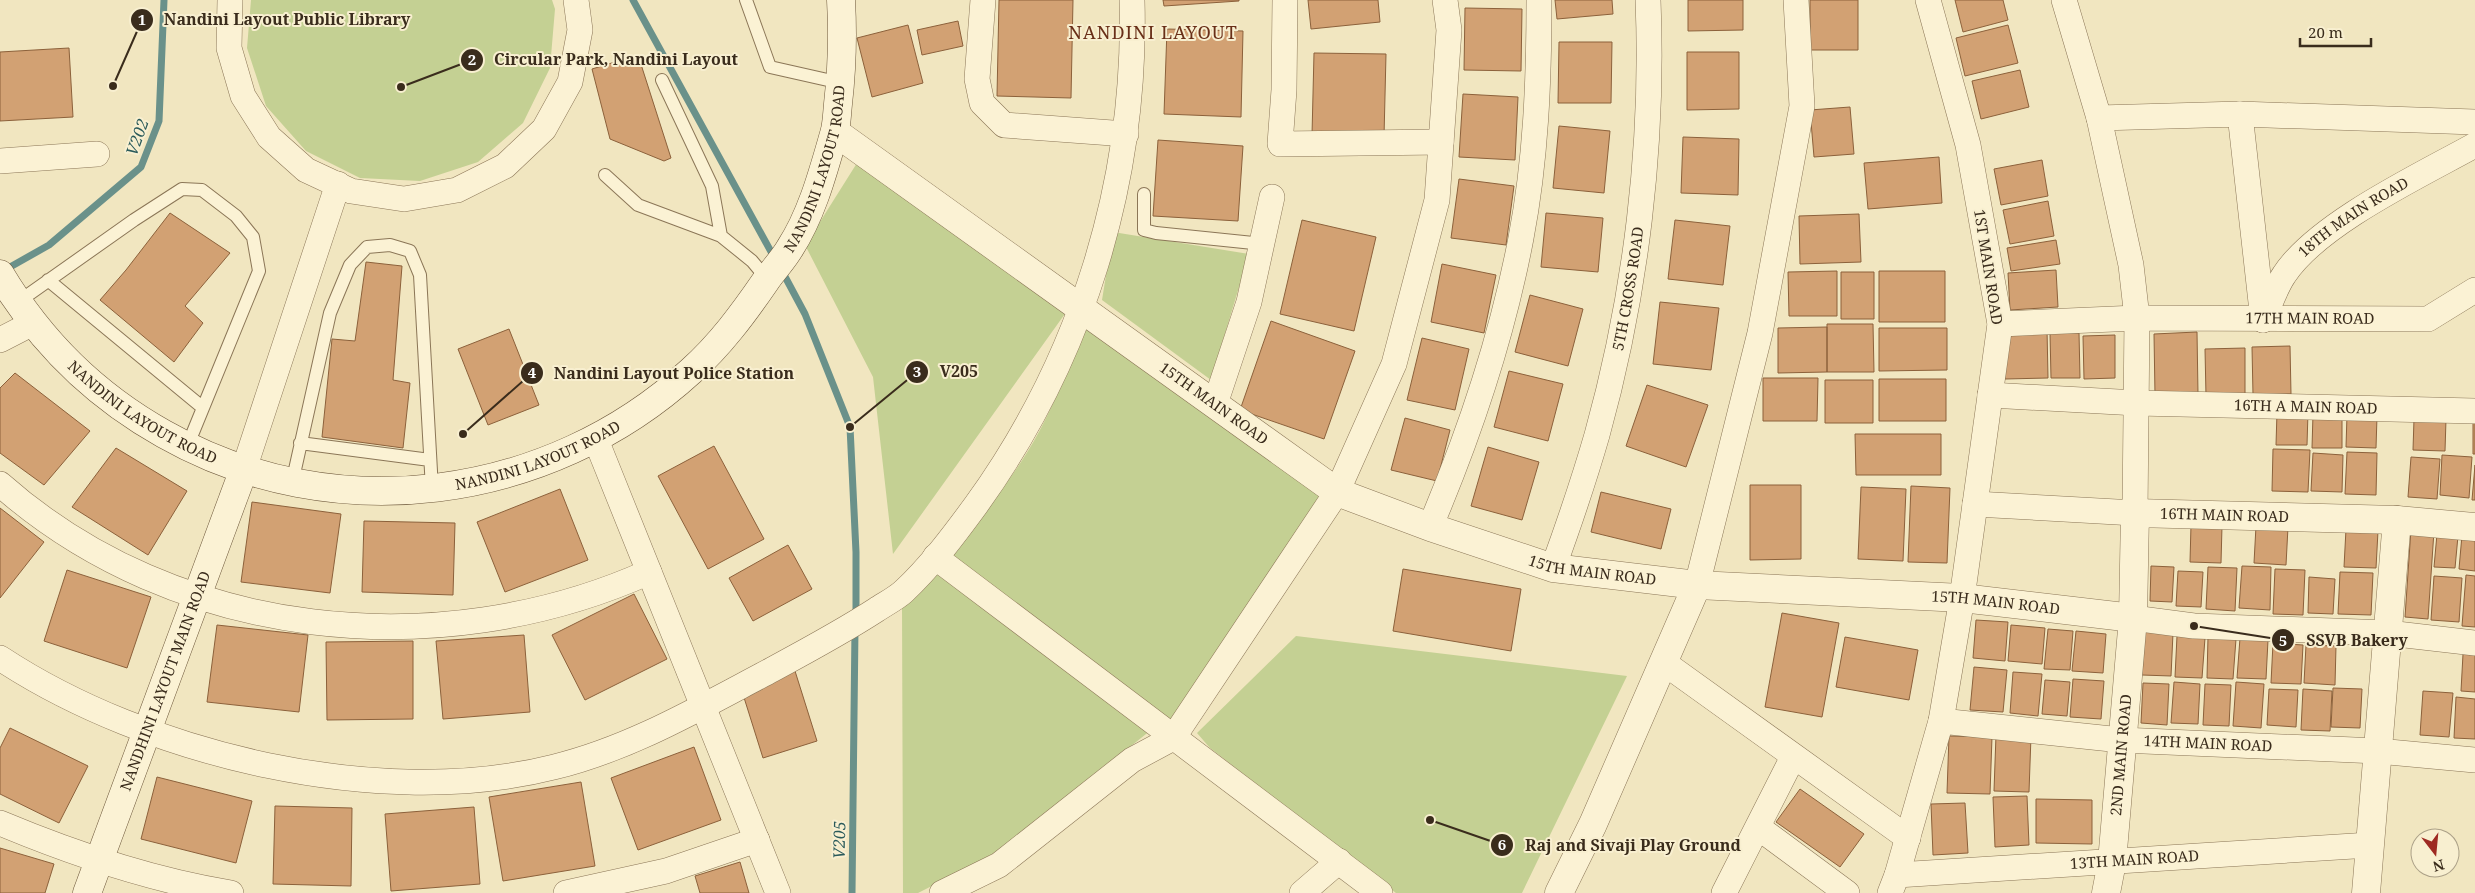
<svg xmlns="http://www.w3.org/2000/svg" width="2475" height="893" font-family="'Noto Serif',serif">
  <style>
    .green { fill: #c4d093 }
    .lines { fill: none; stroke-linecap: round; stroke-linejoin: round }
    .stream { stroke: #6a918a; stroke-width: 7 }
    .building { fill: #d2a173; stroke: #8c613b }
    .service-casing { stroke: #8b7657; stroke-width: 14 }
    .minor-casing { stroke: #8b7657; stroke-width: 26 }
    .tertiary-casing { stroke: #8b7657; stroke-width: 29 }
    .secondary-casing { stroke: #6d573a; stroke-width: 29 }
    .service { stroke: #fbf2d4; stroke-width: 12 }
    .minor { stroke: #fbf2d4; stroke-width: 25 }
    .tertiary { stroke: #fbf2d4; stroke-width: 28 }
    .secondary { stroke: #fbf2d4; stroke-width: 28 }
    .labels { text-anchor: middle; stroke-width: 4; stroke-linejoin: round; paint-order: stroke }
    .street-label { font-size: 15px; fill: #3a2c1c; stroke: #f8efd0 }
    .water-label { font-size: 16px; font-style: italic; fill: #2a5a5a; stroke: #f8efd0 }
    .quarter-label { font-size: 18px; letter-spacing: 1px; fill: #692f18; stroke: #f8efd0 }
    .leader { fill: none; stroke: #3a2c1c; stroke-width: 2 }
    .callout-dot { fill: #3a2c1c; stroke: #f8efd0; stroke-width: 2 }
    .mark-label { font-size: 15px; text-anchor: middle; font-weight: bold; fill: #fff }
    .callout-label { font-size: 16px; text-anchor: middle; font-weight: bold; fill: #3a2c1c; stroke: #f8efd0; stroke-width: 4; stroke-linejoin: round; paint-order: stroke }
  </style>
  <rect width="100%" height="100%" fill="#f1e6c0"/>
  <!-- green -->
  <path class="green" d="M251,0h301l3,9 -5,59 -27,55 -45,39 -58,19 -60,-3 -54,-27 -40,-45 -19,-58z
    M857,163l215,141 -179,250 -20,-177 -69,-134 14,-18z
    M1113,232l136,22 -38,126 -109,-80z
    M1086,306l244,191 -160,228 -226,-173c15,-17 33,-33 47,-50 49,-57 77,-124 95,-196z
    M934,570l217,160 -152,122 -81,41h-15l-1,-286z
    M1296,636l331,40 -105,217h-126l-186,-145 -13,-15z"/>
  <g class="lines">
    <!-- stream -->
    <path class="stream" d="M633,0l142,259
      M3,271l46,-26 92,-78 18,-46 5,-121
      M782,271l23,43 45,113 6,125v66
      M852,893l3,-265"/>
  </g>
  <!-- building -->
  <path class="building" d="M999,0h74l-2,98 -74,-2z
    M1163,0h76v1l-75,5z
    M1308,0h70l2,22 -69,7z
    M1555,0h57l1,14 -56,5z
    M1688,0h55v30l-55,1z
    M1810,0h48v50h-48z
    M1955,0h48l5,20 -45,12z
    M1465,8l57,1 -1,62 -57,-1z
    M958,21l5,25 -41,9 -5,-25z
    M908,25l15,58 -51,14 -15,-59z
    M2008,25l10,38 -53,13 -9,-38z
    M1167,29l76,2 -2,86 -77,-3z
    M1559,42h53l-1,61h-53z
    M69,48l4,69 -73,4v-69z
    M1687,52h52v57l-52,1z
    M1314,53l72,1 -2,83 -72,-2z
    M638,55l33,103 -7,3 -54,-22 -18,-70z
    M2020,70l9,37 -48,12 -9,-38z
    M1463,94l55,3 -3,63 -56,-3z
    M1850,107l4,47 -40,3 -4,-47z
    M1559,126l51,5 -6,62 -51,-5z
    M1683,137l56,2 -1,56 -57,-2z
    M1158,140l85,6 -5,75 -85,-5z
    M1939,157l3,46 -74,6 -4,-46z
    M2042,160l6,36 -47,9 -7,-36z
    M1459,179l55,7 -8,59 -55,-7z
    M2048,201l6,35 -44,8 -7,-34z
    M170,213l60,40 -45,53 18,17 -29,39 -74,-62 26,-30z
    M1546,213l57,5 -5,54 -57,-5z
    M1859,214l2,48 -61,2 -1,-48z
    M1302,220l74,17 -22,94 -74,-17z
    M1675,220l55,6 -7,59 -55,-6z
    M2056,240l4,24 -49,7 -4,-23z
    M366,262l36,4 -9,114 17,3 -7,65 -81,-11 10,-98 23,2z
    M1442,264l54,11 -12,58 -53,-11z
    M2056,270l2,37 -48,3 -2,-37z
    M1837,271v45h-48l-1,-44z
    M1879,271h66v51h-66z
    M1841,272h33v47h-33z
    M1530,295l53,14 -15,57 -53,-14z
    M1660,302l59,6 -8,62 -58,-6z
    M1271,321l84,30 -31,88 -84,-29z
    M1827,324h46l1,48h-47z
    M1827,327v45l-49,1v-45z
    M1879,328h68v42l-68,1z
    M509,329l30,76 -51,20 -30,-76z
    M2047,329l1,49 -43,1 -1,-49z
    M2197,332l1,62 -43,1 -1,-61z
    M2050,333h29l1,45h-29z
    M2115,335v43l-31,1 -1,-43z
    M1422,338l47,11 -14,61 -48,-10z
    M2290,346l1,48 -38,1 -1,-48z
    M2245,348v47l-39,1 -1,-47z
    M1509,371l54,13 -15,57 -54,-14z
    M15,373l75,58 -46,54 -44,-32v-65z
    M1763,378h55l-1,43h-54z
    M1879,379h67v42h-67z
    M1825,380h48v43h-48z
    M1647,385l61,20 -22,62 -60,-21z
    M2277,412h31l-1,33h-31z
    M2313,414l29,1v33h-30z
    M2347,415l30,1 -1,32 -30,-1z
    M1405,418l45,12 -13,51 -46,-11z
    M2414,419h32l-1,32 -32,-1z
    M2473,420h2v34h-2z
    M1855,434h86v41h-85z
    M714,446l50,93 -56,30 -50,-93z
    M1488,447l51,15 -17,58 -51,-14z
    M116,448l71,43 -39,64 -76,-48z
    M2273,449l37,1 -2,42 -36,-1z
    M2347,452l30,1 -1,42 -31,-1z
    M2313,453l30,2 -1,37 -31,-1z
    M2442,455l30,2 -3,41 -29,-3z
    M2411,457l29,2 -3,40 -29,-2z
    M2475,465v35h-3z
    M1750,485h51v74l-51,1z
    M1911,486l39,2 -3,75 -39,-1z
    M1861,487l45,2 -3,72 -45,-2z
    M560,489l28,71 -83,32 -28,-70z
    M1601,492l70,17 -10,40 -70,-17z
    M252,502l89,12 -11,79 -89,-11z
    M0,508l44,34 -44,56z
    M364,521l91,2 -2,72 -91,-3z
    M2191,525l31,1 -1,37 -31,-1z
    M2256,526l32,1 -2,38 -32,-2z
    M2346,529l32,2 -2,37 -32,-1z
    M2411,529l23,2 -6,88 -23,-2z
    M2437,534l21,2 -3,32 -21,-1z
    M2462,535l13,1v35l-16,-2z
    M788,545l24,44 -59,32 -24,-43z
    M2151,566l23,1 -2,35 -22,-1z
    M2242,566l29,1 -1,43 -31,-2z
    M2208,567l29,1 -2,43 -29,-2z
    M1403,569l118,20 -10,62 -118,-20z
    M2275,569l30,1 -2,45 -30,-1z
    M67,570l84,27 -24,71 -83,-27z
    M2178,571l25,1 -2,35 -25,-1z
    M2340,572l33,1 -2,42 -33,-1z
    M2466,575l9,1v51l-13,-1z
    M2434,576l28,2 -3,44 -28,-2z
    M2309,577l26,2 -2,35 -25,-1z
    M634,594l33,65 -82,41 -33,-65z
    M1782,613l57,10 -17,94 -57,-10z
    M1976,620l32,2 -3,39 -32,-3z
    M217,625l91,10 -9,77 -92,-10z
    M2011,625l34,3 -3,36 -34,-3z
    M2048,629l25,2 -3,39 -26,-1z
    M2076,631l30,3 -3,39 -31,-2z
    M2145,632l28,1 -2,43 -29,-1z
    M524,635l6,77 -87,7 -7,-78z
    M2177,636l28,2 -3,40 -27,-1z
    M1845,637l73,13 -9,50 -73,-13z
    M2208,637l28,2 -3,40 -26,-1z
    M2240,638l28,2 -2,39 -29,-1z
    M413,641v78l-86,1 -1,-78z
    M2273,643l30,2 -2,39 -30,-1z
    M2306,645l30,1 -1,39 -31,-2z
    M2463,654l12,1v37l-14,-1z
    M1974,667l33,3 -4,42 -33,-2z
    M795,671l22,70 -54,17 -22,-70z
    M2013,672l29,2 -4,42 -28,-3z
    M2073,679l31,2 -3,38 -31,-2z
    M2045,680l25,2 -3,34 -25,-2z
    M2174,682l26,2 -2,40 -27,-1z
    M2236,682l28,2 -3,44 -28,-2z
    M2143,683l26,1 -2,41 -26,-2z
    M2205,684l26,1 -2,41 -26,-1z
    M2333,688l29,1 -2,39 -29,-1z
    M2269,689l29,1 -2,37 -29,-2z
    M2303,689l29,2 -2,40 -29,-1z
    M2423,691l30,2 -4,44 -29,-2z
    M2456,697l19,2v40l-21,-1z
    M10,728l78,38 -29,57 -59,-29v-46z
    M1996,735l35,1 -2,56 -35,-1z
    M1949,736l43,1 -2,57 -43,-1z
    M694,747l27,73 -83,30 -27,-72z
    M157,777l95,24 -16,62 -95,-24z
    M581,782l14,84 -92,15 -14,-84z
    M1800,789l64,45 -24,33 -64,-45z
    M2027,796l2,49 -34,2 -2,-50z
    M2036,799l56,1v44l-56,-1z
    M1965,803l3,50 -35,2 -2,-51z
    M275,806l77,2 -1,78 -78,-2z
    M474,807l6,77 -89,7 -6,-77z
    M0,848l54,16 -9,29h-45z
    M740,862l9,31h-49l-5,-17z"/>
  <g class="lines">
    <defs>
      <path id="service" d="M746,0l24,67 71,16
        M662,80l50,106 9,50
        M605,175l33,30 83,31 31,25 15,18
        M1144,194v36l12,3 107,11
        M48,280l154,127
        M18,302l116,-82 48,-31 20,1 34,26 17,21 6,34 -72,176
        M300,443l130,17
        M292,483l38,-170 20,-48 17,-18 23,-2 20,6 10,24 12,214"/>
      <g id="minor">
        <path d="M230,0l-1,48 14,48 26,41 37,33 45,21 53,8 53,-9 48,-24 39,-37 26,-47 10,-52 -4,-30"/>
        <path d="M983,0l-6,79 5,24 22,22 122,9"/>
        <path d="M1285,0l-1,90 -4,54 161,-2"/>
        <path d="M2240,114l235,8"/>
        <path d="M2099,118l141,-4 23,206"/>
        <path d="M0,161l97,-7"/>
        <path id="s1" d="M2263,320c7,-15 12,-32 21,-45 33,-51 137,-100 191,-130"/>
        <path id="s2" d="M2000,324l137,-6 291,1 47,-29"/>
        <path d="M0,340l33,-17"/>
        <path id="s3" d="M1990,395l147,8 338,8"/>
        <path d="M1215,404l34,-102 23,-105"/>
        <path d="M596,440l182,453"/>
        <path d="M244,469l94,-285"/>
        <path d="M0,484c176,156 439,182 649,88"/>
        <path d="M1975,504l160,9 2,-195 -6,-53 -32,-147 -35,-118"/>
        <path d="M1430,527c40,-94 72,-189 91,-289 15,-78 18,-158 18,-238"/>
        <path d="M935,557l445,336"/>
        <path id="s4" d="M1553,568c16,-44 31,-88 44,-133 39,-140 57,-290 51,-435"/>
        <path d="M1697,585l63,-252 42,-227 -6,-106"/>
        <path d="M2133,618l61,8 194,7 87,10"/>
        <path d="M0,658c147,97 381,153 554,109 74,-18 142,-57 208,-92 39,-21 77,-41 114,-65 9,-6 19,-11 27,-18 27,-25 51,-57 73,-87 106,-147 161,-324 156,-505"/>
        <path d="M1663,662l245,176"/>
        <path id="s5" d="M1941,721l180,19 257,11 97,9"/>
        <path d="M0,823c74,31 151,57 231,70"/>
        <path d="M1759,828l88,65"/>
        <path id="s6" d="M1897,875l473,-30"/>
        <path d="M566,893l100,-22 91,-31"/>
        <path d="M942,893l57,-28 133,-105 41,-22 164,-246 57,-128 43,-164 12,-170 -4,-30"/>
        <path d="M1302,893l37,-32"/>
        <path d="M1724,893l69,-136"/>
        <path d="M1890,893l7,-18 44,-154 21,-123 38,-274 -32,-179 -40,-145"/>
      </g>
      <g id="tertiary">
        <path id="s7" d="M835,132l502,360 93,35 123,41 144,17 265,13 171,20"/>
        <path d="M1559,893l34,-69 104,-239"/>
        <path id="s8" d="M2106,893l6,-31 21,-244 2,-105 262,7 78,7"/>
        <path d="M2366,893l31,-373"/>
      </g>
      <g id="secondary">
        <path id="s9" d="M0,274c40,67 96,122 164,160 169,96 384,68 527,-63 29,-26 52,-57 74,-89 8,-12 18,-22 25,-34 22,-34 33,-76 44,-114 3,-10 3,-21 4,-30 4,-35 5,-69 3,-104"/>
        <path id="s10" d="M87,893l157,-424"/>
      </g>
    </defs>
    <!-- service casing -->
    <use href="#service" class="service-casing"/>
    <!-- minor casing -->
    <use href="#minor" class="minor-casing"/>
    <!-- tertiary casing -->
    <use href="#tertiary" class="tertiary-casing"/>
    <!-- secondary casing -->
    <use href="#secondary" class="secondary-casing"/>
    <!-- service -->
    <use href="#service" class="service"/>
    <!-- minor -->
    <use href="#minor" class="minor"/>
    <!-- tertiary -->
    <use href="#tertiary" class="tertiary"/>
    <!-- secondary -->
    <use href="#secondary" class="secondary"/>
  </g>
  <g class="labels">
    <!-- street labels -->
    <g class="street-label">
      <text dy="5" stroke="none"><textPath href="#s9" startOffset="1041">NANDINI LAYOUT ROAD</textPath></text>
      <text dy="5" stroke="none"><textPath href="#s1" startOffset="141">18TH MAIN ROAD</textPath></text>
      <text transform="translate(1988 267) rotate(81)" y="5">1ST MAIN ROAD</text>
      <text dy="5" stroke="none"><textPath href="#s4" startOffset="290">5TH CROSS ROAD</textPath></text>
      <text dy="5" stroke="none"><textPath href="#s2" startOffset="310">17TH MAIN ROAD</textPath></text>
      <text dy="5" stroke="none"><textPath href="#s7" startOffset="466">15TH MAIN ROAD</textPath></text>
      <text dy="5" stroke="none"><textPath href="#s3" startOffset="316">16TH A MAIN ROAD</textPath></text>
      <text dy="5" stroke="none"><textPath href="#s9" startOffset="202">NANDINI LAYOUT ROAD</textPath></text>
      <text dy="5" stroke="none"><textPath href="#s9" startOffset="621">NANDINI LAYOUT ROAD</textPath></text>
      <text dy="5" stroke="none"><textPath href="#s8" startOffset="471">16TH MAIN ROAD</textPath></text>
      <text dy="5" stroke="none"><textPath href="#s7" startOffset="886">15TH MAIN ROAD</textPath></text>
      <text dy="5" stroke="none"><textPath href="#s7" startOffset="1291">15TH MAIN ROAD</textPath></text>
      <text dy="5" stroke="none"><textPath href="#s10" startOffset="226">NANDHINI LAYOUT MAIN ROAD</textPath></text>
      <text dy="5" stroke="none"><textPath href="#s5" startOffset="268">14TH MAIN ROAD</textPath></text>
      <text dy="5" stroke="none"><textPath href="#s8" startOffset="139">2ND MAIN ROAD</textPath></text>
      <text dy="5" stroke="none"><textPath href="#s6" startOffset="238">13TH MAIN ROAD</textPath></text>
    </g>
    <!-- water labels -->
    <g class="water-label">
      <text transform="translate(137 137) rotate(-70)" y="6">V202</text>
      <text transform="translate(839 840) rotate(-89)" y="6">V205</text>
    </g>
    <!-- quarter labels -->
    <g class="quarter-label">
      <text x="1153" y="39">NANDINI LAYOUT</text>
    </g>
  </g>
  <!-- callouts -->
  <path class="leader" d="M113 86L142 20M401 87L472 60M850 427L917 372M463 434L532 373M2194 626L2283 640M1430 820L1502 845"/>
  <g class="callout-dot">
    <circle cx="113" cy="86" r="5"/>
    <circle cx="401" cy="87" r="5"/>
    <circle cx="850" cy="427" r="5"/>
    <circle cx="463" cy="434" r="5"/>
    <circle cx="2194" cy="626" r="5"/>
    <circle cx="1430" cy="820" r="5"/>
    <circle cx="142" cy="20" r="12"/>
    <circle cx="472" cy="60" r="12"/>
    <circle cx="917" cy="372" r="12"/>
    <circle cx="532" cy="373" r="12"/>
    <circle cx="2283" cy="640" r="12"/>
    <circle cx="1502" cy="845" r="12"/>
  </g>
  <g class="mark-label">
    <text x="142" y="25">1</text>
    <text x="472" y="65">2</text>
    <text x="917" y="377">3</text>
    <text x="532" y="378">4</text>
    <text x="2283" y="646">5</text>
    <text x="1502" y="850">6</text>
  </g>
  <g class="callout-label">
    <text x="287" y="25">Nandini Layout Public Library</text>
    <text x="616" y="65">Circular Park, Nandini Layout</text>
    <text x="959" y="377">V205</text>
    <text x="674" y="379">Nandini Layout Police Station</text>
    <text x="2357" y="646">SSVB Bakery</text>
    <text x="1633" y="851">Raj and Sivaji Play Ground</text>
  </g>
  <!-- north arrow -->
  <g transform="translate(2435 853) rotate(164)"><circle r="24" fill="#f8efd0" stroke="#aca188"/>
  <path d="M0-4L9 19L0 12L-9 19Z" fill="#9e2a22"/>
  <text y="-8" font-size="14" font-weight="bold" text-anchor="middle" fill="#3a2c1c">N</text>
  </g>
  <!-- scale -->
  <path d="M2300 38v8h71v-8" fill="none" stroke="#3a2c1c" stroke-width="2.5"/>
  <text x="2308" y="38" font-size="15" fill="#3a2c1c" stroke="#f8efd0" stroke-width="4" paint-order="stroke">20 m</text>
</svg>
